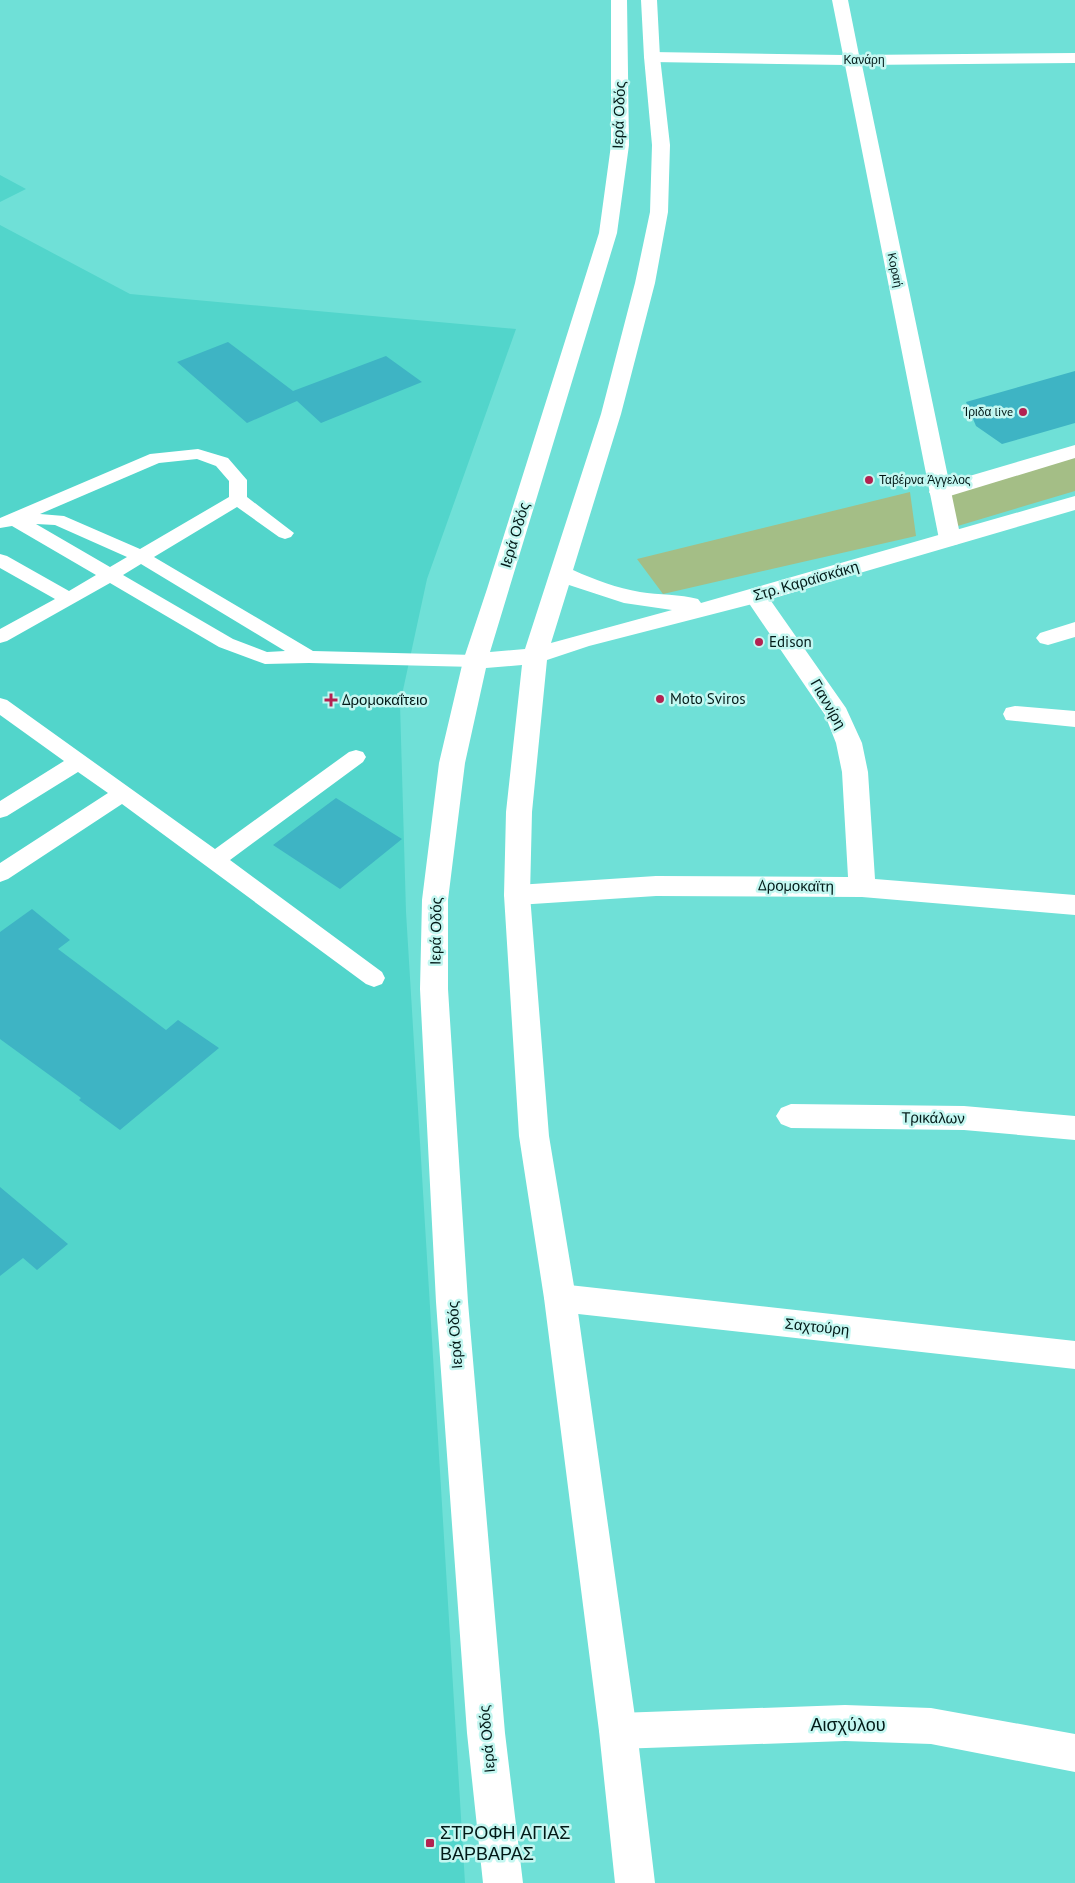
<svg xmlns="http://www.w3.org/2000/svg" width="1075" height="1883" font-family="'PT Sans',sans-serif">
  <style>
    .built { fill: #52d5cb }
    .green { fill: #a4be86 }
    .building { fill: #3eb4c4 }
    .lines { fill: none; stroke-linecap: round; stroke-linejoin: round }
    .service { fill: #fff; fill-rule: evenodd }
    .pedestrian { fill: #fff; fill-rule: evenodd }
    .minor { fill: #fff; fill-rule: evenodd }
    .secondary { fill: #fff; fill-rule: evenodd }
    .poi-dot { fill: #b32251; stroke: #c4f7f1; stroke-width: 2 }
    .labels { text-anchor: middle; stroke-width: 5; stroke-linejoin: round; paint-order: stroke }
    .far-street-label { font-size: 12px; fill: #021a18; stroke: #c4f7f1 }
    .far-poi-label { font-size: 12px; fill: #021a18; stroke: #c4f7f1; text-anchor: end }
    .street-label { font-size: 15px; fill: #021a18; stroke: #c4f7f1 }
    .poi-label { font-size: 15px; fill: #021a18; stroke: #c4f7f1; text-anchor: start }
    .near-street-label { font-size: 18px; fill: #021a18; stroke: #c4f7f1 }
    .near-poi-label { font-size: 18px; fill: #021a18; stroke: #c4f7f1; text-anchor: start }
  </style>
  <rect width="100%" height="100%" fill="#6fe0d7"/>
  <!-- built -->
  <path class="built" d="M0,175l26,14 -26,13z
    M0,225l130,69 386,35 -89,250 -27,125 6,208 59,971h-465z"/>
  <!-- green -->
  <path class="green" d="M1075,454v37l-124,37 -7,-35z
    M910,492l6,44 -253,58 -26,-35z"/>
  <!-- building -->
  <path class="building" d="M228,342l65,49 93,-35 36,26 -101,41 -24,-22 -50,22 -70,-61z
    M1075,371v52l-73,21 -26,-18 -10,-24z
    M336,798l66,41 -62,50 -67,-44z
    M32,909l38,31 -12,9 108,81 12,-10 41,28 -99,82 -41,-30 2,-2 -81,-59v-107z
    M0,1187l68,57 -31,26 -14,-12 -23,18z"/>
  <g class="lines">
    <!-- service -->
    <path class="service" d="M198,449l30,9 19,22v17l47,36 -3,4 -6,2 -6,-2 -42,-30 -83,50 159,94 162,4 7,2 3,4 -3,4 -7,2 -166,-4 -44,1 -46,-17 -109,-64 -103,58 -7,2v-14l55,-30 -55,-31v-14l7,2 62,35 27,-16 -84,-49 -12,2v-10l150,-64zM197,459l19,7 13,15v16l-89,52 -76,-33 -24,-2 119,-51zM36,524l19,1 72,32 -17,10zM141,564l144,87 -18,1 -34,-13 -110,-64z
      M0,698l7,2 208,149 134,-97 7,-2 7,2 3,5 -3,5 -133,98 152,112 3,6 -3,6 -8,3 -8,-3 -244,-180 -114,75 -8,3v-19l108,-70 -30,-21 -71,44 -7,2v-17l64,-40 -64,-46z"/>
    <!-- pedestrian -->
    <path class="pedestrian" d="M1075,445v13l-135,41 -8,-2 -3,-5 3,-5z"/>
    <!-- minor -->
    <path class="minor" d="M832,0h16l11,55 216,-2v10l-213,2 99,474 -3,5 -8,2 -8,-2 -3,-5 -94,-474 -193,-3 -6,-1 -2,-4 2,-4 6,-1 191,3z
      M756,589l8,2 82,117 16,35 6,29 7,107 200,16v20l-213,-18 -206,-1 -139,9 -10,-3 -3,-7 3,-7 10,-3 139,-9 192,1 -6,-105 -6,-29 -11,-28 -81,-119 4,-5z
      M1075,622v15l-27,8 -8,-2 -4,-5 4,-5z
      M1015,706l60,5v16l-69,-7 -3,-6 3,-6z
      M791,1104l173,2 111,10v24l-111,-10 -173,-2 -10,-4 -5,-8 5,-8z
      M560,1284l515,57v28l-515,-57 -11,-4 -5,-10 5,-10z
      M845,1705l86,3 144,26v38l-144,-28 -86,-3 -227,8 -13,-5 -6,-13 6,-13 13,-5z"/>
    <!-- secondary -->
    <path class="secondary" d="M611,0h16l2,145 -12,88 -127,419 35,-3 76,-235 34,-131 15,-71 2,-67 -8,-88 -3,-57h16l3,57 10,88 -2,67 -13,71 -34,131 -48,156c22,10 44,18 67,22 19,3 40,2 58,7l3,4 374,-107v14l-311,91 -175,45 -42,14 -15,152 -2,83 19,241 27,162 61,433 18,152h-40l-16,-152 -55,-433 -25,-162 -15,-241 2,-83 16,-147 -36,3 -21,95 -17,137v89l20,313 37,431 18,150h-40l-16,-150 -31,-431 -16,-313 2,-89 17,-137 24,-102 24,-72 112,-356 12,-88zM569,585l55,18 48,7 -121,33z"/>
  </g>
  <!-- markers -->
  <g class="poi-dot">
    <circle cx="1023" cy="412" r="5"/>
    <circle cx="869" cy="480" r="5"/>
    <circle cx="759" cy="642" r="5"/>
    <circle cx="660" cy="699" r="5"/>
    <path d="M328.5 692.5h5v5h5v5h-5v5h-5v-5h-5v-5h5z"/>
    <rect x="425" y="1838" width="10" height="10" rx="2.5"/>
  </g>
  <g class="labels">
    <!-- far-street labels -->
    <g class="far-street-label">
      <text x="864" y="64">Κανάρη</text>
      <text transform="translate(895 270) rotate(78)" y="4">Κοραή</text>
    </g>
    <!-- far-poi labels -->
    <g class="far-poi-label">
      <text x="1013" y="416">Ίριδα live</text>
      <text x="879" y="484" text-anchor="start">Ταβέρνα Άγγελος</text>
    </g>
    <!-- street labels -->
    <g class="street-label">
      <text transform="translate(619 115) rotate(-88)" y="5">Ιερά Οδός</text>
      <text transform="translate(515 535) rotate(-73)" y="5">Ιερά Οδός</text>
      <text transform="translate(806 581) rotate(-16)" y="5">Στρ. Καραϊσκάκη</text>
      <text transform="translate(828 704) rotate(60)" y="5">Γιαννίρη</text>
      <text transform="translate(796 886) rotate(1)" y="5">Δρομοκαϊτη</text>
      <text transform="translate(436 931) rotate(-89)" y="5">Ιερά Οδός</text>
      <text transform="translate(933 1118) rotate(1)" y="5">Τρικάλων</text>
      <text transform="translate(817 1327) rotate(6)" y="5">Σαχτούρη</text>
      <text transform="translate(455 1335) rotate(-94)" y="5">Ιερά Οδός</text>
      <text transform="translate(487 1739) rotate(-95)" y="5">Ιερά Οδός</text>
    </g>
    <!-- poi labels -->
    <g class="poi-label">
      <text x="769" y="647">Edison</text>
      <text x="670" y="704">Moto Sviros</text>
      <text x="342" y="705">Δρομοκαΐτειο</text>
    </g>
    <!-- near-street labels -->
    <g class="near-street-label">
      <text x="848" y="1731">Αισχύλου</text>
    </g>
    <!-- near-poi labels -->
    <g class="near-poi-label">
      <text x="440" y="1839">ΣΤΡΟΦΗ ΑΓΙΑΣ<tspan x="440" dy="21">ΒΑΡΒΑΡΑΣ</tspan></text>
    </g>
  </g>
</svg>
